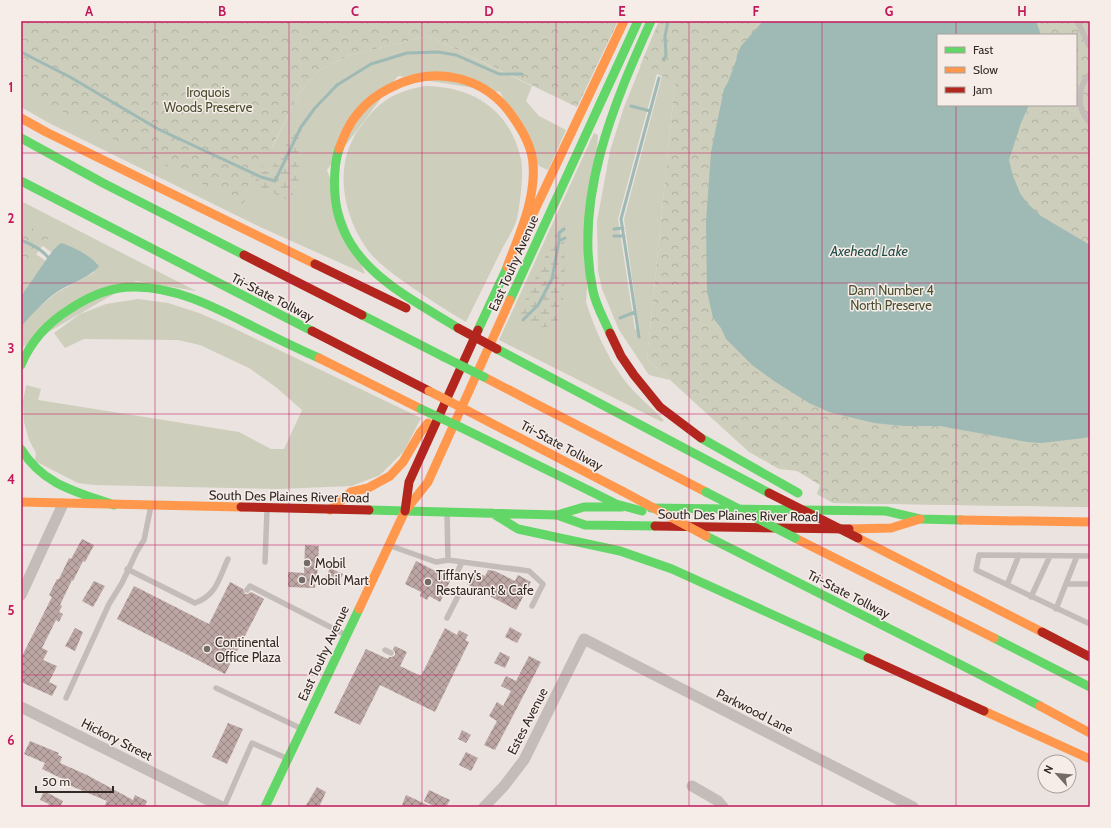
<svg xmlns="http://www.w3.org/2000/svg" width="1111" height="828" font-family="Cabin,sans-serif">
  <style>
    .grass { fill: #cecebc; fill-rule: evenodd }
    .wetland { fill: url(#wetland-marsh) }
    .park { fill: url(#park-crowns); fill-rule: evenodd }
    .water { fill: #9fbab5 }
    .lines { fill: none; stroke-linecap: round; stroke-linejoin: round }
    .stream { stroke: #9fbab5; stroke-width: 3 }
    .building { fill: url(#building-cross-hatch) }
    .lane { stroke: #c3bcb9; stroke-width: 5.5 }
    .street { stroke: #c3bcb9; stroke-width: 11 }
    .fast { stroke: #63d668; stroke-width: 9 }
    .slow { stroke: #ff974d; stroke-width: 9 }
    .jam { stroke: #b3261e; stroke-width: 9 }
    .fast-bridge { stroke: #63d668; stroke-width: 9 }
    .slow-bridge { stroke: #ff974d; stroke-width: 9 }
    .jam-bridge { stroke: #b3261e; stroke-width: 9 }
    .grid { fill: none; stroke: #c2185b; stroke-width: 1; stroke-opacity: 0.55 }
    .poi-dot { fill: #736b68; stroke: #f7ede8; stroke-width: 1.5 }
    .labels { text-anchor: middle; stroke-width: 3; stroke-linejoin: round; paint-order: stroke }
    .park-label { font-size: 13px; fill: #494e2f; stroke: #f7ede8 }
    .street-label { font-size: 13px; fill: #332a28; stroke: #f7ede8 }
    .poi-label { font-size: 13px; fill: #332a28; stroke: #f7ede8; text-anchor: start }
    .water-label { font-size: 14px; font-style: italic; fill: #234f4a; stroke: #f7ede8 }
    .neatline { fill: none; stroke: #c2185b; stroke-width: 1.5 }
    .grid-label { font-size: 13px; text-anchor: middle; font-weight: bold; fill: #c2185b }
  </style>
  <defs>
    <pattern id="wetland-marsh" width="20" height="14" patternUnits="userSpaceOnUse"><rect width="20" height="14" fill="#cecebc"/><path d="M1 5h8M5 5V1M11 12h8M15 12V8" fill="none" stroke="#b1b1a2"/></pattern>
    <pattern id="park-crowns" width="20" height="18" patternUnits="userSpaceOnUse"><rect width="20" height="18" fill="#cecebc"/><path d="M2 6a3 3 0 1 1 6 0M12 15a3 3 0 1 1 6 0" fill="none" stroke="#b1b1a2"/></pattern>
    <pattern id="building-cross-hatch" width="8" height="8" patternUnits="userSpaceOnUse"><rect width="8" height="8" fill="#bca6a4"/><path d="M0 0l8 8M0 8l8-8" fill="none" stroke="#998786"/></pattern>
  </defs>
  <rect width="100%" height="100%" fill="#eae3e0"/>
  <!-- grass -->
  <path class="grass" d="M21,21l251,127 26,-53 19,-23 30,-16 81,-20 104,50 -6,15 13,15 27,14 -18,40 -9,-4 -39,-74 -102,-16 -71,94 38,104 -107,-48 -209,-103 -28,-16z
    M659,21l431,486 -257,-4 -16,-9 4,-8 -146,-404 -28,277 23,21 -21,-5 -30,-45 -17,-41 -4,-18 -1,-50 13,-70 14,-44zM657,74l5,2 -38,143 15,109 -4,2 -17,-111z
    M426,86c48,1 84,24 95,73 3,14 -1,45 -4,60 -3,10 -10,21 -15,30 -12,24 -24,49 -36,73 -19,-11 -38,-24 -56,-36 -14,-10 -29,-20 -40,-33 -24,-31 -36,-78 -17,-114 2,-5 5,-9 8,-13 8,-12 18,-22 30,-29 11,-6 23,-9 35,-11z
    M594,133l4,2 -12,167c9,28 21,55 39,79 11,14 26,26 39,39l-2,2 -163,-82z
    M21,201l175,90 -60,-10 -115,67v-21l15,-18 22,-17 35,-19 5,-10 -31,-18 -14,5 -2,2 -8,-6 -16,2 19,13 -25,35z
    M138,299l30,4 31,10 30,13 192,92 -17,33 -24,24 -28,11 -74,3 -184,-4 -16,-2 -43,-22 1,-8 -7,-13 -5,-18 -1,-21 3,-16 15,4 -3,11 201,32 32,17h13l18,-39 -25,-22 -28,-20 -49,-23 -22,-5 -94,-1 -19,9 -11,-15 26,-19 26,-10z"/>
  <!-- wetland -->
  <path class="wetland" d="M21,41l201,111 41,20c20,-6 21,-34 36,-46l3,2v10l-4,15v11l3,10 -10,25h-5l-48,-23z
    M562,221l3,3c-3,25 5,77 -9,98 -5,7 -19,6 -26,3 -4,-1 -7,-5 -11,-7v-5z"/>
  <!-- park -->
  <path class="park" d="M21,21h597l-41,86 -149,-71 -81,20 -30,16 -19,23 -55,110 -155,-79 -67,-38z
    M659,21h431v486l-257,-4 -16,-9 3,-9 -23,-14 -18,-2 -30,-17 -102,-93 28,-277 -35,-16zM938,35h138v70h-138z
    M21,222l28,15 -28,38z"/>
  <!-- water -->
  <path class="water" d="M763,21h273l5,14h-103v70h91l-8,18 -12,37 4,16 7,17 7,10 14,13 49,29v191l-6,2 -42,5 -15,-1 -87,-16h-36l-30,-3 -45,-11 -20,-9 -35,-22 -22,-16 -26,-26 -5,-11 -8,-10 -6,-27 -1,-69 5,-70 13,-63 4,-7 8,-21 1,-6 4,-9z
    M61,243c11,3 32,14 38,23 -8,11 -30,18 -42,26 -14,10 -25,22 -36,35v-31l32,-46z"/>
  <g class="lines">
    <!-- stream -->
    <path class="stream" d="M21,52l49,25 88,52 103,48 14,4 26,-54 14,-19 22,-23 34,-21 36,-11 31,-1 18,3 43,19h23
      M664,60l2,-5 -1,-19 3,-15
      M631,106l19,5
      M614,229l9,-1
      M614,236h10
      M21,240c10,4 23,10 29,20
      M559,241v-8l5,-4
      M620,318l15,-6
      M523,320l15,-15 14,-26 7,-38 6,-3
      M639,337l-18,-118 38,-141"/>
  </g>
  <!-- building -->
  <path class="building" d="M82,539l12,6 -9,17 -2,-1 -10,20 -1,-1 -12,25 2,1 -3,6 4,2 -4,8 -3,-2 -14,28 6,3 -5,9 14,6 -8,16 8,4 -5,10 -31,-14v-24l31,-61 -3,-2 8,-16h2l10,-21 2,1z
    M305,545l14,1 -2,32 -1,-1 -1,11 -27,-1v-15l16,1z
    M416,561l35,18 -11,23 -11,-6 -2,4 -7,-4 1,-4 -16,-8z
    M330,568l13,6 -6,13 -13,-6z
    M488,570l7,1 20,10 3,-6 13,7 -15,28 -49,-26 7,-13 11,5z
    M94,581l11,5 -12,21 -11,-6z
    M230,582l13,7 2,5h3l3,-2 13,7 -39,75 -108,-55 17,-33 75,38z
    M510,627l12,7 -5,9 -12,-6z
    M75,628l8,4 -8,19 -10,-5z
    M445,628l12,7 2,-5 9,5 -3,5 4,2 -34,70 -55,-27 -20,40 -26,-12 32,-64 22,10 1,-2h3l3,-2v-3l-2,-3 2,-3 12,6 -7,14 21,10z
    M500,652l10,5 -5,11 -11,-5z
    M529,656l12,6 -46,88 -11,-5 13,-24 -8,-5 8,-14 6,4 8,-15 -10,-5 5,-10 10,5z
    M228,723l15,6 -16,35 -15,-7z
    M462,730l9,5 -5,8 -8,-4z
    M30,741l29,12 -1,2 4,2 -2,6 27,12 46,25 2,-5 12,6 -2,5 2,1h-43l3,-6 -43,-18 1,-3 -23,-11 3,-6 -21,-9z
    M466,752l12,6 -7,13 -12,-6z
    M317,787l9,5 -7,15h-14z
    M429,790l21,10 -4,7h-11l-11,-6z
    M44,791l19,10 -3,6h-13l2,-3 -9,-4z
    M406,795l26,12h-25l-5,-2z"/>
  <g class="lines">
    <!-- lane -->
    <path class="lane" d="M1077,21l13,26
      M1090,74c-14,14 -13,35 0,49
      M447,514l1,46 81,11 14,13 -11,22
      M391,546l45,16 12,-2
      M1090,556l-111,-1 -3,15 114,54
      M265,562l2,-52
      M127,569l68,34c22,-8 24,-25 33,-44
      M455,577l7,-15
      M1066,584h24
      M1007,585l12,-30
      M247,590l3,-4 96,49
      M1031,597l19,-41
      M1056,609l21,-53
      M447,618l13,-26
      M385,650l6,3
      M216,688l84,40
      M66,698l43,-94 13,-21 15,-32 7,-11 7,-34
      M224,807l28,-64 34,15"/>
    <!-- street -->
    <path class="street" d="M21,595l42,-91
      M21,707l201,100
      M692,786l26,15 5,6
      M484,807l20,-21 20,-26 60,-121 329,168"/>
    <!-- fast -->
    <path class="fast" d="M21,138l82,45 141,72
      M339,149c-5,15 -5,31 -4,46 5,70 70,100 123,133
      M21,181l291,150
      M510,300l128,-279
      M362,315l82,42
      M478,330l34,-73
      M610,333c-6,-14 -14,-27 -17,-42 -20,-92 21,-188 58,-270
      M497,349l272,144
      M21,365c10,-24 28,-43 49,-56 18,-12 41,-22 63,-22 44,-1 87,23 125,42 20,10 40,20 61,29
      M460,427l130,64
      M701,438l97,55
      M21,449c22,36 56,43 93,56
      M651,508l235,3 34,8 41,1
      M369,510l188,5 28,10 70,1
      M492,513l26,16 102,22 52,18 196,89
      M557,515l27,-8h38
      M706,536l269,136 65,34
      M994,638l96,49
      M265,807l94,-198"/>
    <!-- slow -->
    <path class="slow" d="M21,118l25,14 269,132
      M339,149c5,-13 10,-26 20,-37 8,-10 19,-18 31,-24 45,-24 97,-12 125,32 9,13 17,28 18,44 3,35 -14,71 -26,103
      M531,218l93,-197
      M319,358l102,51
      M484,377l222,115
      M468,411l154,80
      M21,502l220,5
      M330,510l21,-18 17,-4 22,-12 13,-14 17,-29 8,-10
      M961,520l129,2
      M849,529l42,-1 29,-9
      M795,538l199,100
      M858,538l184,94
      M359,609l46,-98 23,-29 82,-182
      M1040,706l50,27
      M984,711l106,48"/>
    <!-- jam -->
    <path class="jam" d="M244,255l118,60
      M315,264l91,44
      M312,331l117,60
      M610,333l11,23 13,19 26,32 41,31
      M241,507l128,3
      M405,511l4,-29 69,-152
      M655,526l194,3
      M1042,632l48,25
      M868,658l116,53"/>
    <!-- fast-bridge -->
    <path class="fast-bridge" d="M444,357l40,20
      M421,409l39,18
      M590,491l26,13 26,7
      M706,492l89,46"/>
    <!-- slow-bridge -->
    <path class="slow-bridge" d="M429,391l39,20
      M622,491l84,45"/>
    <!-- jam-bridge -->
    <path class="jam-bridge" d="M458,328l39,21
      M769,493l89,45"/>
  </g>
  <!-- grid -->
  <path class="grid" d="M155,21v786M289,21v786M422,21v786M556,21v786M689,21v786M822,21v786M956,21v14M956,105v702M21,153h1069M21,283h1069M21,414h1069M21,545h1069M21,675h1069"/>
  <!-- markers -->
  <g class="poi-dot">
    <circle cx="307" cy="563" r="4"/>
    <circle cx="302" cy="580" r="4"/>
    <circle cx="428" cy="582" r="4"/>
    <circle cx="207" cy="649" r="4"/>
  </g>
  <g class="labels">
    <!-- park labels -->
    <g class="park-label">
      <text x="208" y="97">Iroquois<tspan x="208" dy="15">Woods Preserve</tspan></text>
      <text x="891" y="295">Dam Number 4<tspan x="891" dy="15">North Preserve</tspan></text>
    </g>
    <!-- street labels -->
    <g class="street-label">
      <text transform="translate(513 263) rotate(-66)" y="5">East Touhy Avenue</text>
      <text transform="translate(273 297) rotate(27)" y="5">Tri-State Tollway</text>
      <text transform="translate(562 445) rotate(28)" y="5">Tri-State Tollway</text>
      <text transform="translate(289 496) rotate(1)" y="5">South Des Plaines River Road</text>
      <text transform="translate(738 515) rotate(1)" y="5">South Des Plaines River Road</text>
      <text transform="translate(849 594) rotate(27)" y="5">Tri-State Tollway</text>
      <text transform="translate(323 653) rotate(-65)" y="5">East Touhy Avenue</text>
      <text transform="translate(755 711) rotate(27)" y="5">Parkwood Lane</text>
      <text transform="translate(527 721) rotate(-63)" y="5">Estes Avenue</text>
      <text transform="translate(117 739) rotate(27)" y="5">Hickory Street</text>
    </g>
    <!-- poi labels -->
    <g class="poi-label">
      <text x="315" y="568">Mobil</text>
      <text x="436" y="580">Tiffany's<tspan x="436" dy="15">Restaurant &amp; Cafe</tspan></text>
      <text x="310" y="585">Mobil Mart</text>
      <text x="215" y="647">Continental<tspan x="215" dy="15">Office Plaza</tspan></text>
    </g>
    <!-- water labels -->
    <g class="water-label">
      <text x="869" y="256">Axehead Lake</text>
    </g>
  </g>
  <!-- border -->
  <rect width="1111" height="828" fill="none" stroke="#f7ede8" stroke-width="44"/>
  <!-- legend -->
  <rect x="937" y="34" width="140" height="72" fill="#f7ede8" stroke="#a99f9b"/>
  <rect x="945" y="47" width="20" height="6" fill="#63d668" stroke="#a99f9b"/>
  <text x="973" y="54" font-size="12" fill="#332a28">Fast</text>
  <rect x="945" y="67" width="20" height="6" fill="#ff974d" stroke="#a99f9b"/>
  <text x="973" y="74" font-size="12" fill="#332a28">Slow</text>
  <rect x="945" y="87" width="20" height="6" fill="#b3261e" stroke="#a99f9b"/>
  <text x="973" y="94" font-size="12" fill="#332a28">Jam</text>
  <!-- north arrow -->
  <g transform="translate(1057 774) rotate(297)"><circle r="19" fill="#f7ede8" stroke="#a99f9b"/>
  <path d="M0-3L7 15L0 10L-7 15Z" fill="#736b68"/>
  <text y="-6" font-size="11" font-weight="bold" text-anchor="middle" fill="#332a28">N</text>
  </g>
  <!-- scale -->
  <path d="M36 786v6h77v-6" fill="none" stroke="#332a28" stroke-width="2"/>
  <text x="42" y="786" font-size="12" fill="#332a28" stroke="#f7ede8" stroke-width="3" paint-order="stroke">50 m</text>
  <rect x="22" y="22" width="1067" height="784" class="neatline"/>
  <g class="grid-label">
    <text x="89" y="16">A</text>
    <text x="222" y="16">B</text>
    <text x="355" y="16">C</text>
    <text x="489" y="16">D</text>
    <text x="622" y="16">E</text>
    <text x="756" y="16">F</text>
    <text x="889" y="16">G</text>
    <text x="1022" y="16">H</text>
    <text x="11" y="92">1</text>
    <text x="11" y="223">2</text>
    <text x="11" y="353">3</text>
    <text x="11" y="484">4</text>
    <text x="11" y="615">5</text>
    <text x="11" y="745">6</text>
  </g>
</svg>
